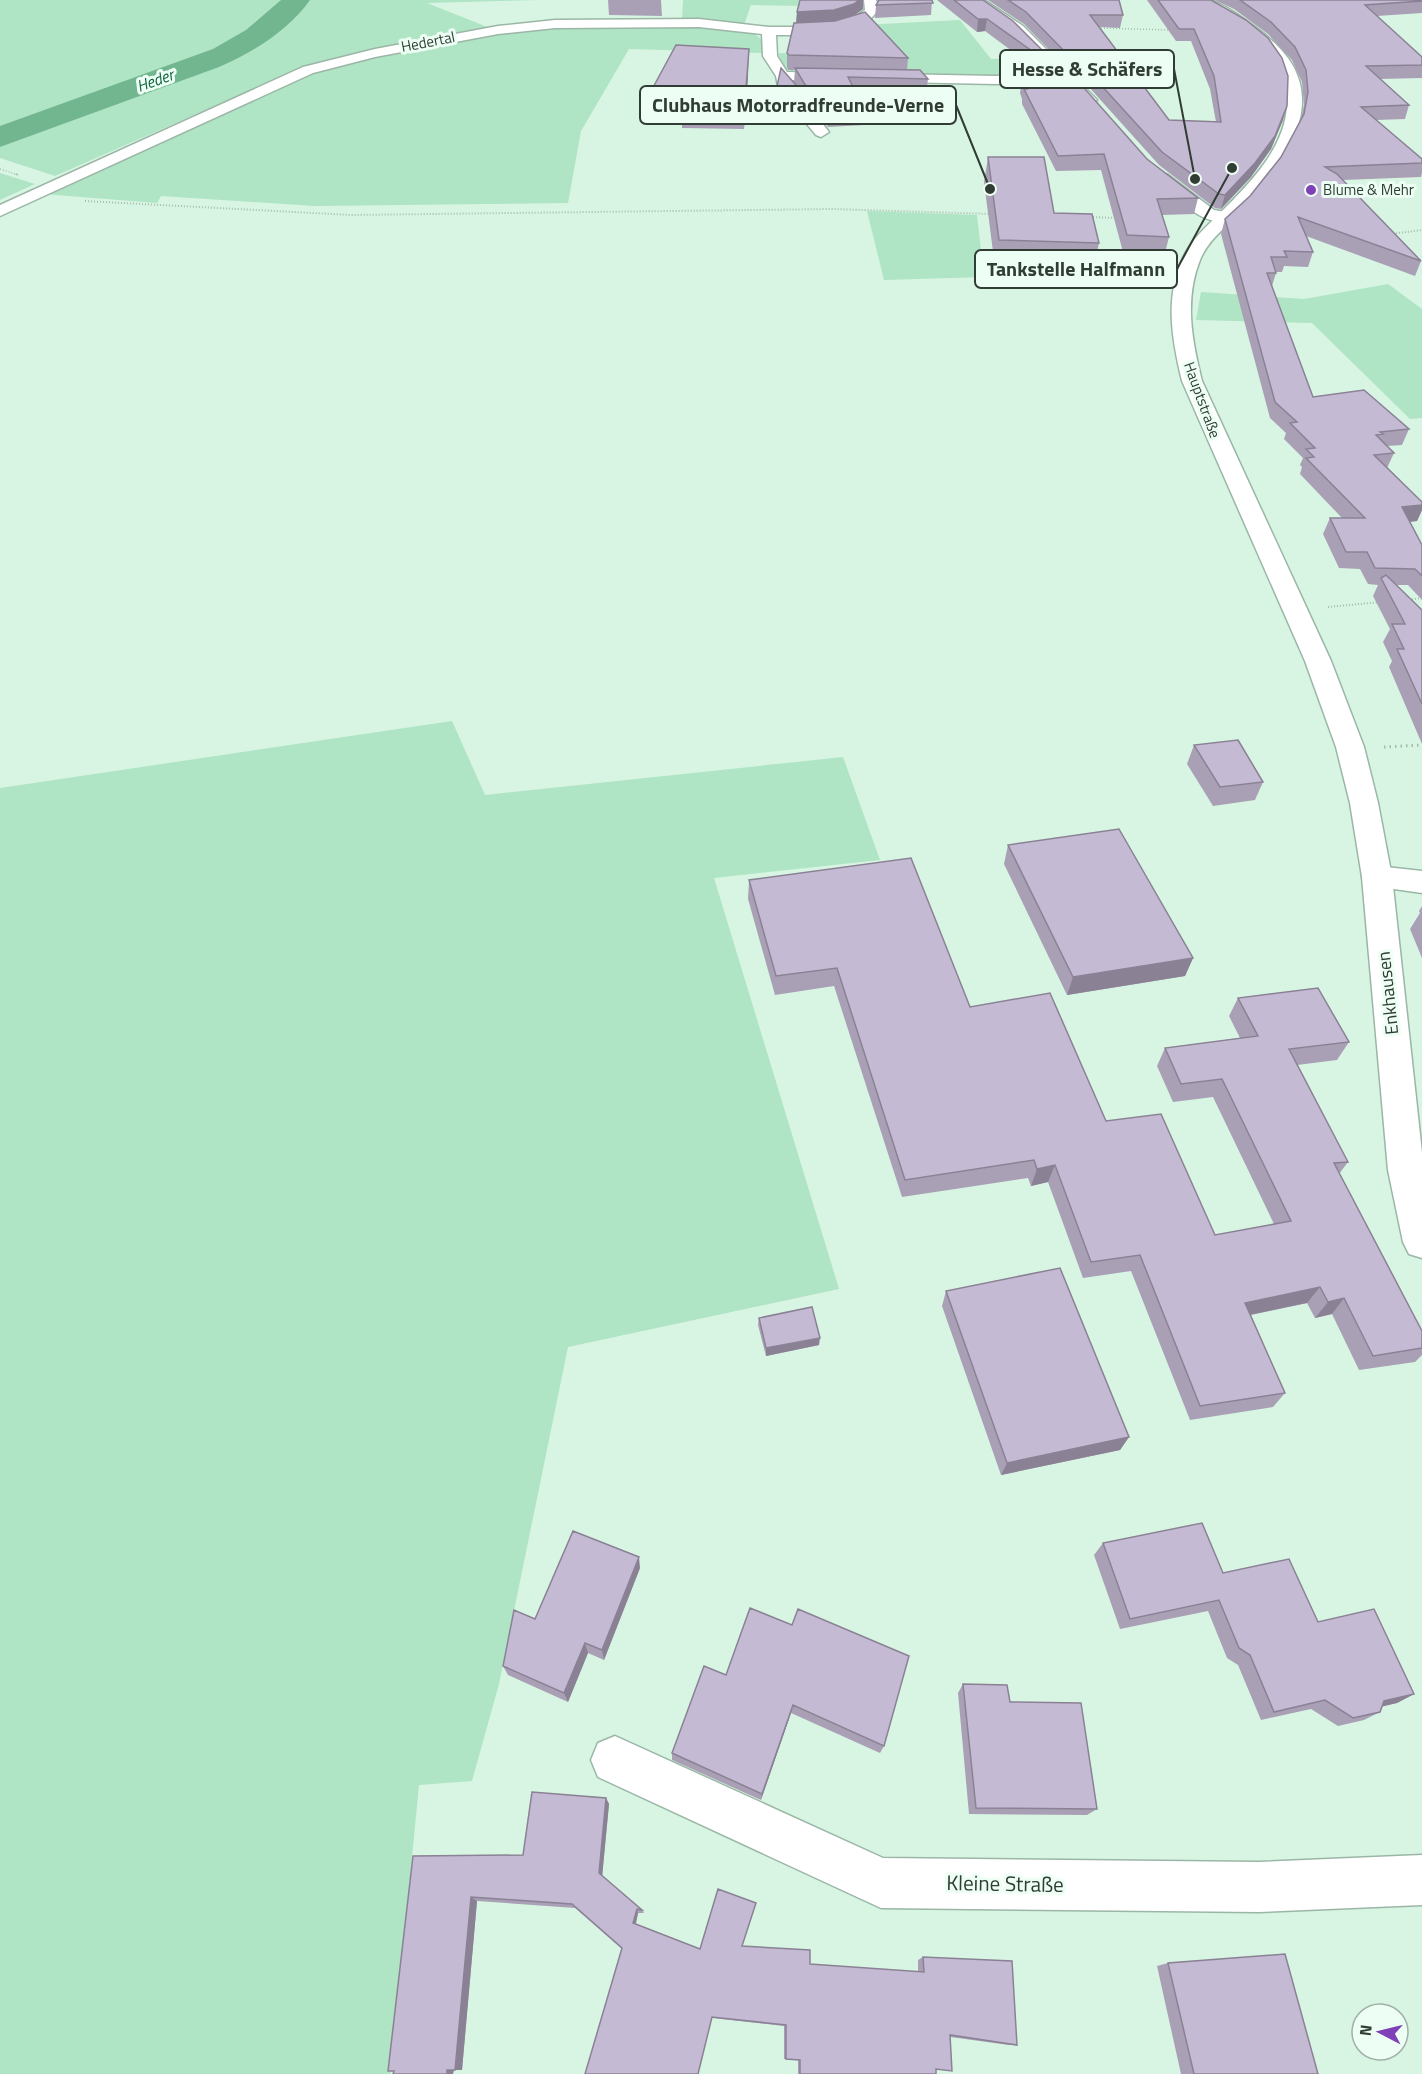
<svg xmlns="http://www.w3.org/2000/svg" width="1422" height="2074" font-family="'Titillium Web',sans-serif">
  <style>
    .green { fill: #afe4c5 }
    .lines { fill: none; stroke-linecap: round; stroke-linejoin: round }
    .river { fill: #72b690; fill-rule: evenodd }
    .street-casing { stroke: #9bb6a6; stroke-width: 3 }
    .secondary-casing { stroke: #9bb6a6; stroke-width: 3 }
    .path-far2 { stroke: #a5bcad; stroke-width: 1.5; stroke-dasharray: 1 2; stroke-linecap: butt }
    .path-far1 { stroke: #a5bcad; stroke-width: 2; stroke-dasharray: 1 2; stroke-linecap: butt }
    .path { stroke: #a5bcad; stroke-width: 3; stroke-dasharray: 1.5 4; stroke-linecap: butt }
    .street { fill: #fff; fill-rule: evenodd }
    .secondary { fill: #fff; fill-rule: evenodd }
    .wall { fill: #a9a0b6 }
    .shaded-wall { fill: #8a8294 }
    .building { fill: #c5bad4; stroke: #8a8294; stroke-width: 1.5 }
    .poi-dot { fill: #7f41b7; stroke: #edfff4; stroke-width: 2 }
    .labels { text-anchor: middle; stroke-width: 6; stroke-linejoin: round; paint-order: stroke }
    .far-street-label { font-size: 15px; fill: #313c35; stroke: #edfff4 }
    .far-poi-label { font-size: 15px; fill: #313c35; stroke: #edfff4; text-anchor: start }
    .far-water-label { font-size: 16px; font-style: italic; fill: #11633f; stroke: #edfff4 }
    .street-label { font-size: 18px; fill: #313c35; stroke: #edfff4 }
    .near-street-label { font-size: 21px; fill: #313c35; stroke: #edfff4 }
    .leader { fill: none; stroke: #313c35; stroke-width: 2 }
    .callout-dot { fill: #313c35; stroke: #edfff4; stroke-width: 2 }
    .callout { fill: #edfff4; stroke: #313c35; stroke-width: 2 }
    .callout-label { font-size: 20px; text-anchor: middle; font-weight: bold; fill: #313c35 }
  </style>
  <rect width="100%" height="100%" fill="#d8f5e3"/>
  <!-- green -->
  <path class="green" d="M0,0h281l-28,28 -24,17 -33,15 -196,70z
    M304,0h235l-112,3 63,25 -120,23 -67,16 -248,109 -55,-18v-11l245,-98 32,-20z
    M683,0h119v6l-51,-1 -7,20 -62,-6z
    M960,20l31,39 46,-1 11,15 -60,5 -195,-5 -9,-6 -6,-14 109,3 -25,-31z
    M695,26c22,1 51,-2 67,14v13l-133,-4 -48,82 -13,72 -253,3 -154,-10 -4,7 -114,-9 276,-124 57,-15 152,-27z
    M0,173l35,11 -35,16z
    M867,211l110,4 7,62 -100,3z
    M1388,284l34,25v109l-12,1 -98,-96 -116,-3 5,-28 103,7z
    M452,721l33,74 358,-38 37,103 -166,18 125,411 -271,58 -69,337 -27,97 -53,4 -28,289h-391v-1286z"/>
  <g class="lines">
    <!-- river -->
    <path class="river" d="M281,0h29c-22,31 -57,52 -91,67l-219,80v-21l213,-77 33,-19z"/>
    <defs>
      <path id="street" d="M864,0h12l3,7c-11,30 -76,28 -103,28l1,21 10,16 209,4 58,-4 -41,-40 -44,-32h15l39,26 74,74 -7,4 -5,-1 -23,-23 -66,4 -205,-4c3,15 28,38 38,52l-8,5 -5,-2 -37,-44 -3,-15 -13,-20 -1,-22 -63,-7 -144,1 -57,6 -123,23 -62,16 -313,143v-11l303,-138 72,-18 123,-23 57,-6 144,-1 70,8h26l39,-3 20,-6 11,-8z
        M1162,173l6,2 46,35 17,3 2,4 -2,4c-28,7 -55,-24 -75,-40l-2,-3z
        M1377,866l45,5v22l-56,-8 -4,-8 4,-8z
        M615,1736l268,122 376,4 163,-7v50l-163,7 -378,-4 -283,-131 -7,-17 7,-17z"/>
      <path id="secondary" d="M1197,0c4,0 9,0 13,0 13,3 51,30 61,40 64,55 16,120 -27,169 -15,16 -36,30 -44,51 -16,40 -8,81 2,121l129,280 33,86 14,56 14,74 30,276v105l-13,-4 -6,-12 -15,-72 -26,-293 -12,-74 -14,-56 -31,-86 -123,-280c-10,-41 -18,-85 2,-125 8,-17 22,-29 35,-42 29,-29 67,-66 68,-110 0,-13 -2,-28 -9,-39 -12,-23 -38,-37 -59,-49 -8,-5 -17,-9 -22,-16z"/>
    </defs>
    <!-- street casing -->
    <use href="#street" class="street-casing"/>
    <!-- secondary casing -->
    <use href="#secondary" class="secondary-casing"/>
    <!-- path-far2 -->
    <path class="path-far2" d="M1098,28l73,2
      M0,169l18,6"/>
    <!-- path-far1 -->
    <path class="path-far1" d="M16,174l2,1
      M85,201l266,14 481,-6 160,5
      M1090,217l28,1
      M1390,234l32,-4
      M1406,600l16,-2
      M1328,607l53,-5"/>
    <!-- path -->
    <path class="path" d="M1384,747l38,-2"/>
    <!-- street -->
    <use href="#street" class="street"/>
    <!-- secondary -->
    <use href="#secondary" class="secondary"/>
  </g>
  <!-- wall -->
  <path class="wall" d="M608,0h53l1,16 -53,-1z
    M878,0h54l-1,15 -56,3 1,-13z
    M937,0h46l66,57 -2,13 -8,1 -54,-40 -8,1z
    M988,0h131l4,15 -3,13 -21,-1 70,93 47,2 -6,-33 -19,-48h-15l-29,-41h64l72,120 -12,29 -20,28 -30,32 -6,-1 -56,-43 -71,-79 -18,-15 -46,-47z
    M1215,0h207v13l-45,3 45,49v13l-42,1 29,26 -4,14 -29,1 46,39v14l-1,4 -78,3 78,81 -6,15 -109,-40 7,16 -5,15 -24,-1 -2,6h-6v1l-4,13 41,111 96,32 -7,16 -15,1 7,7 -7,15 35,37v5l-5,11 -7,1 12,23v55l-14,-15h-12l26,25v134l-33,-77 3,-6 -9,-19 7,-13 -17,-33 5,-11 -10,-1 -8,-15 -21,-1 -16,-34 7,-16h12l-42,-44 2,-7 -2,-2 3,-7 -19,-19 2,-6 -16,-15 -49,-184 4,-15 25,-23 31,-39 20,-38 3,-14 -2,-23 -10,-22 -24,-26 -34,-25z
    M863,9l-8,6 53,43 -1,12 21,9 -2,15 -70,-2 9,18 -1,15 -36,2 -4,-7h-2l-19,-24 -2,25 -27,2 1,-28 21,-10 -2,-3 1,-12h-7l-1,-3v-14l9,-30 1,-11z
    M1062,67l85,92 51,39 -4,16 -32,1 7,22 -4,16 -42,-1 -22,-82 -45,1 -34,-67v-5l-2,-6 2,-15h34l2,-10z
    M748,76l-4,53 -62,-1v-5l-31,-1 -1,-29z
    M988,157l66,56 45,30 -6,27 -98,-3 -11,-85z
    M1194,745l69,37 -8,18 -42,6 -26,-42z
    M1008,845l185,113 -8,18 -118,19 -63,-131z
    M749,880l221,127 136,114 109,114 59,-11 -61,-127 -40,5 -16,-36 8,-18 75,-10 -11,-22 9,-18 111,44 -12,18 -40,5 51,97 -9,12 83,157v24l-7,7 -56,8 -27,-56 -17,4 -8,-15 -56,12 34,78 -12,14 -83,13 -59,-149 -48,7 -35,-96 -17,4 -3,-8 -126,19 -68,-211 -59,9 -27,-96z
    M1422,906v52l-12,-29 10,-16 -1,-2z
    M946,1291l183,146 -9,13 -119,25 -59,-169z
    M759,1318l60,27 -53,11 -8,-31z
    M1103,1543l120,30 95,49 96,72 -17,9 -15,3 -2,6 -16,8 -26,6 -27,-17 -50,11 -23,-55 -11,-7 -19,-47 -88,18 -26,-74z
    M640,1568l-36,92 -16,-7 -20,49 -60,-27 -5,-9 32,-47z
    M704,1666l180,80 -4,7 -89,-40 -30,87 -89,-40v-7z
    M963,1684l47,18 87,107 -10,6 -118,-1 -11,-121z
    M606,1798l3,6 -7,72 40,34 2,3h-6l-2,11 64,25 43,-3 67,18 108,8v-12l5,-3 94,88h-8l-59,-8 -14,33v4h-138v-14l-14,-1v-33l-72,-8 -90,-69 -47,-41 -98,-7 -15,169 -49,-214 110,-1z
    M1168,1963l150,111h-137l-24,-108z"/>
  <!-- shaded-wall -->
  <path class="shaded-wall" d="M859,0h4v9l-10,7 -19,6 -38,3 1,-13z
    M978,19h9l-2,12 -8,1z
    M749,49l-1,27 -4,53 1,-28z
    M1049,57l-2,13 -8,1 3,-13z
    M1287,106l-4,14 -12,29 -20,28 -30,32 4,-14z
    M1422,505v5l-5,11 -22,2 7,-16z
    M1193,958l-8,18 -118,19 6,-18z
    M1055,1165l-7,17 -17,4 6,-17z
    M1320,1287l-13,16 -73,15 11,-15z
    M1344,1298l-12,16 -17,4 13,-16z
    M820,1338l-1,7 -53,11v-8z
    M1129,1437l-9,13 -119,25 6,-12z
    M639,1557l1,11 -36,92 -2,-10z
    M585,1643l3,10 -20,49 -4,-9z
    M1414,1694l-17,9 -29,7 16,-9z
    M793,1705l-2,8 -30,87 1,-6z
    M606,1798l3,6 -7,74 -3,-5z
    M471,1897l6,4 -15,169h-7z
    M637,1909l1,4 -3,13 -2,-3z
    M447,2070h7l-1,4h-6z"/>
  <!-- building -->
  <path class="building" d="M800,0h59l-5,4 -20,6 -37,2z
    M879,0h53l1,3 -57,2z
    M954,0h29l30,21 36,36 -7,1 -55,-39h-9z
    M1008,0h111l4,15h-33l79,105 52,2 -7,-46 -20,-47h-15l-21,-29h53l35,20 22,18 14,20 6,18 -1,30 -12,30 -20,27 -30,32 -6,-1 -57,-42 -72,-79 -18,-14 -46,-47z
    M1240,0h182v1l-57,4 57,52v8l-56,1 43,39 -48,2 61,52v4l-97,4 12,7 84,87 -123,-44 15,35 -29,-1 3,6h-16l5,16h-9l46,124 51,-7 45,39 -29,3 3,2 -7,1 18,18 -20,2 48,47v3l-20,2 20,38v31l-7,-7 -40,-1 -8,-16h-21l-16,-34h35l-59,-60 8,-1 -8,-8 9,-1 -25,-25 7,-1 -22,-20 -50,-183 25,-23 31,-39 23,-43 4,-22 -2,-22 -11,-23 -24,-25z
    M865,12l43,46 -119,-3 -2,-2 7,-30 41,-2z
    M676,45l73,4 -4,52 -63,-2 1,-4 -33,-2z
    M1062,67l15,13 70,79 51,39 -41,1 12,38 -42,-2 -23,-81 -46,2 -34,-67h3l-5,-11h51l-15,-10z
    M781,68l22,25 -28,2z
    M795,68l125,2 8,9 -80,-2 17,33 -36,2 -4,-7h-2l-19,-22z
    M988,157h56l10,56 38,1 7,29 -100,-3z
    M1386,575l36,35v94l-25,-55h7l-12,-25h13l-24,-46z
    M1238,740l25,42 -43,5 -26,-42z
    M1119,829l74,129 -120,19 -65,-132z
    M911,858l59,149 80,-14 56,128 55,-7 54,121 76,-14 -69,-142 -41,5 -16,-36 93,-12 -20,-38 80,-10 31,54 -60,7 59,113 -14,1 88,168v17l-49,8 -29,-58 -16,4 -8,-15 -75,16 40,90 -85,13 -60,-151 -49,7 -36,-97 -18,4 -3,-9 -129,20 -68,-212 -61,8 -27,-96z
    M1060,1268l69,169 -122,26 -61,-172z
    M812,1307l8,31 -54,10 -7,-30z
    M1202,1523l21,50 66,-14 29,63 56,-13 40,85 -30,7 -4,11 -27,6 -28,-18 -51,12 -24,-57 -11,-7 -20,-48 -89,19 -27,-76z
    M573,1531l66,26 -37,93 -17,-7 -21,50 -61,-27 11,-56 21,9z
    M750,1608l42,17 6,-16 111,47 -25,90 -91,-41 -31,89 -90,-41 32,-87 22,9z
    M963,1684l44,1 3,17 71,1 16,106 -121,-1z
    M532,1792l74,6 -7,75 43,37 -5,-1 -4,14 67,26 18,-60 38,14 -14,43 68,4v14l114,8 -1,-15 89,4 5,84 -67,-10 2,36 -16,-2v5h-136v-14l-14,-1v-34l-74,-8 -14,57h-113l37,-126 -50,-44 -101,-7 -16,173h-8v4h-54l1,-3h-6l25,-215 110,-1z
    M1285,1954l33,120h-124l-26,-111z"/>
  <!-- markers -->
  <circle class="poi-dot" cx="1311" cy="190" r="6"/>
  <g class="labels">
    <!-- far-street labels -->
    <g class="far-street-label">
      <text transform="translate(428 42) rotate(-11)" y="5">Hedertal</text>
      <text transform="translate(1202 400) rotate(70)" y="5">Hauptstraße</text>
    </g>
    <!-- far-poi labels -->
    <g class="far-poi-label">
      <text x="1323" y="195">Blume &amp; Mehr</text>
    </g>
    <!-- far-water labels -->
    <g class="far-water-label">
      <text transform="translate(155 80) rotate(-20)" y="6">Heder</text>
    </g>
    <!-- street labels -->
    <g class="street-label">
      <text transform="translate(1388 993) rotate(-96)" y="6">Enkhausen</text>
    </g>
    <!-- near-street labels -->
    <g class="near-street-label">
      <text transform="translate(1005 1884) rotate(1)" y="7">Kleine Straße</text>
    </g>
  </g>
  <!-- callouts -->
  <path class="leader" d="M1195 179L1174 69M990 189L956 105M1232 168L1177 269"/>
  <g class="callout-dot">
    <circle cx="1195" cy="179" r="6"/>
    <circle cx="990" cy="189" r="6"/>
    <circle cx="1232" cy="168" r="6"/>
  </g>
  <g class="callout">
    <rect x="1000" y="50" width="174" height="38" rx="6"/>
    <rect x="640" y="86" width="316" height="38" rx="6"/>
    <rect x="975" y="250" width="202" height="38" rx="6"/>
  </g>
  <g class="callout-label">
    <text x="1087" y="76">Hesse &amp; Schäfers</text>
    <text x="798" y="112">Clubhaus Motorradfreunde-Verne</text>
    <text x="1076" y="276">Tankstelle Halfmann</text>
  </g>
  <!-- north arrow -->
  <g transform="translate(1380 2032) rotate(277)"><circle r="28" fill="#edfff4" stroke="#a2b1a8" stroke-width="1.5"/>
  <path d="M0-4.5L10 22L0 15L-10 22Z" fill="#7f41b7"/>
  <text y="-9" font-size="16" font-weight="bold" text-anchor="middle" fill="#313c35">N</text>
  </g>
</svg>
